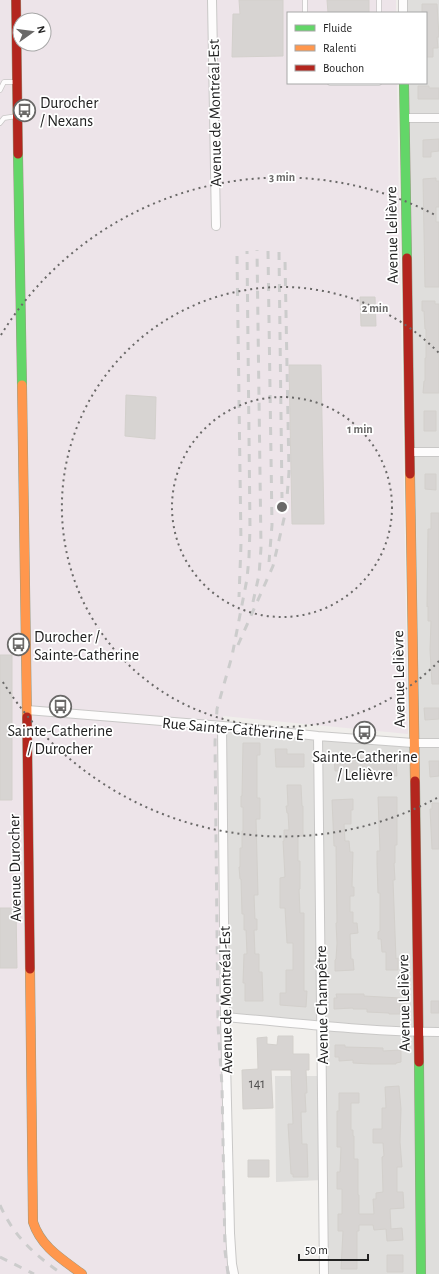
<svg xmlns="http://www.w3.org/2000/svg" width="439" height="1274" font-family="'Alegreya Sans',sans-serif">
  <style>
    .residential { fill: #dfdedc }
    .industrial { fill: #ede4e9; fill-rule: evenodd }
    .building { fill: #d7d4d2; stroke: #d3d0cc }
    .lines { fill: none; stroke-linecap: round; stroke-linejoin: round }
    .lane-casing { stroke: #c9c8c7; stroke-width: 5.5 }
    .street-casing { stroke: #c9c8c7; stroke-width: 10 }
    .fast-casing { stroke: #999a82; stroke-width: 10 }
    .slow-casing { stroke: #999a82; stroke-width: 10 }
    .jam-casing { stroke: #999a82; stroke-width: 10 }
    .lane { stroke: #fdfcfc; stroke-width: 4 }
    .street { stroke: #fdfcfc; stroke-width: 8 }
    .fast { stroke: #63d668; stroke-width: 9 }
    .slow { stroke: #ff974d; stroke-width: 9 }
    .jam { stroke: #b3261e; stroke-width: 9 }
    .rail { stroke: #ccc; stroke-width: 3; stroke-dasharray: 8 8; stroke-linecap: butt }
    .ring { fill: none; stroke: #6a6968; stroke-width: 2; stroke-dasharray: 2 4 }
    .labels { text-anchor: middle; stroke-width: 3.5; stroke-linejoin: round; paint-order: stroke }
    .number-label { font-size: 14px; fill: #4f4e4e }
    .poi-label { font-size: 16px; fill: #222; stroke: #fff; text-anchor: start }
    .street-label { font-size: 16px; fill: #222; stroke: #fff }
    .centre { fill: #6a6968; stroke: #fff; stroke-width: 2 }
    .ring-label { font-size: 12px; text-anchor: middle; font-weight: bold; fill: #6a6968; stroke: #fff; stroke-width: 3.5; stroke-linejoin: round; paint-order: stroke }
  </style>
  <rect width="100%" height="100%" fill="#f0eeeb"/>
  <!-- residential -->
  <path class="residential" d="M403,0h36v1274h-115v-94l-48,2 -1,-106h46v-50l-96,-9 -3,-291 191,17 -9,-660h22v-70h-23z"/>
  <!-- industrial -->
  <path class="industrial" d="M0,0h396v13h-108v70h109l11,651 -185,-18 11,558h-234zM20,20h24v24h-24z"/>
  <!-- building -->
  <path class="building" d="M239,0h44v56l-51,1 1,-43h7z
    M327,0h42v13h-41z
    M422,4h15l2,33h-2l1,11h-5v9h-7v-44h-4z
    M418,86h11v2h10v11h-21z
    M439,139v12l-8,1v5h-8v-17z
    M436,178v3h3v26h-3v15h3v65h-14l-2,-108z
    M360,297h15l1,29h-15z
    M422,301h13v3h4v89h-16l1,-12h1v-23h1v-29h-1l-1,-18h-2z
    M289,365h32l3,159h-32z
    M126,395l30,2 -1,42 -30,-3z
    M424,411h12v20h-12z
    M425,474h11v16l-11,-1z
    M431,513h8v171h-7l-2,-34 1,-29h-3v-15l-1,1 1,-78h3z
    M0,655h12v145h-12z
    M424,708h15v11l-14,1z
    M243,743h17v12h-3v43h3v21h-4l2,76h-4l1,24h2v11h-3l1,24h4v18h3l1,29h-18v-18h-2l1,-29h3l-1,-24h-2v-16h-2l-1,-35h-1l-1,-12h1v-19h2v-17h1v-24h-2v-11h1z
    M275,749h12v5h17v13h-28z
    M360,755v2h20v3l16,-1 1,17 -25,-1v-3h-23v-2l-14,1 -1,-14z
    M429,761h10v15l-9,1z
    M287,785h14l1,21h1v30h-5v25h2v28h-1l1,24h4v78h3l-1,16 -26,-2v-12h6v-23h7v-27h-6l-2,-35h-5v-30l5,-1 -2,-36h1v-11h5l-1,-17h-1l-1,-7h2z
    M378,797h19v48h-2v18h-1l1,17h-2l3,79 2,-1v12h-12v-18h-4l-1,-13h-3v-7l2,-1v-38h-2l-1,-30v-12h3z
    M353,799v11h-2v14h-7l1,17h4l1,11h3l-1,35h2v9h-4v16h3v11h4l1,10 -8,1 1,25h2l1,11 -19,1v-11l1,-1 1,-16 -1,-20h1l-1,-77h-2l-2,-46z
    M432,803h7v46h-7l-2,-40h2z
    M0,908h16l1,60h-17z
    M336,994h28v2l36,2v16h-11v-1l-22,-1v-3h-14v-1l-19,1v-11h3z
    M431,1001h8v12h-8z
    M278,1036h15v18h16v16h-3l1,23h-2l1,19h-5l1,32h5l1,33h-15v-3h-2l-3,-50h5l-2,-54h-20l2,38 -30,1 -1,-39 16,-1 -1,-31 10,-1v7l10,1z
    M335,1045h10v2l38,1v3l18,-1v12l-5,1v1h-25l-18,-1v-3l-14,1v-4h-4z
    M399,1086l2,23 -1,33 2,25h-5v25h6l1,16 -14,1 1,20 11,-1 1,12 -16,1 -1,-12 -12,1 -1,-5h-14v6h-2v38h-16l2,-38h-5v-17h4v-25h-5v-17h3l1,-25h-4v-36h2v-18h20v10h-8v27h2v6h1v23h4v36h1v19h15l-1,-15h3v-6l7,-1 -1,-35 2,-1 -1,-13h-10v-14h9v-21h4l-1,-21z
    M248,1160h21v17h-21z
    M387,1255h16v17h-16z"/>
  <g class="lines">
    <defs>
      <path id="lane" d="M305,0v13
        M379,0v13
        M330,83h49
        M0,90l4,-8h13
        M0,123l4,-5 13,-2"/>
      <path id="street" d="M212,0l4,226
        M403,0v13
        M405,118h34
        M410,452h29
        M27,710l208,17 83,9 95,7h26
        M222,726l3,291 5,216 2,31 2,10
        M318,736l6,538
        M225,1017c71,6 143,15 214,15"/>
      <path id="fast" d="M404,83l3,175
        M18,154l4,231
        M419,1062l2,212"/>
      <path id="slow" d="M22,385l5,332
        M410,474l5,307
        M30,969l3,253c8,25 29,37 49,52"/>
      <path id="jam" d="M16,0l2,154
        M407,258l3,216
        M27,717l3,252
        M415,781l4,281"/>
    </defs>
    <!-- lane casing -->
    <use href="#lane" class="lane-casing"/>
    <!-- street casing -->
    <use href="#street" class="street-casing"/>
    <!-- fast casing -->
    <use href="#fast" class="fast-casing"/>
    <!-- slow casing -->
    <use href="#slow" class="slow-casing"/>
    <!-- jam casing -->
    <use href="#jam" class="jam-casing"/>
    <!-- lane -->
    <use href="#lane" class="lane"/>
    <!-- street -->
    <use href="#street" class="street"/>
    <!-- fast -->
    <use href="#fast" class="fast"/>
    <!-- slow -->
    <use href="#slow" class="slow"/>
    <!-- jam -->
    <use href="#jam" class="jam"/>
    <!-- rail -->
    <path class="rail" d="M268,251l4,274 -3,37
      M279,252l3,246
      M237,256l4,288 -2,53
      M253,602l6,-27 2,-27 -4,-298
      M238,645l35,-79 13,-56 3,-38 -4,-212
      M0,1205c14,32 34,49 62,69
      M0,1257l34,17
      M228,1274l-3,-23 -3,-165 -4,-61 -3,-283 2,-33 15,-53 15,-77 2,-22 1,-29 -3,-277"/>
  </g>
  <!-- distance rings -->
  <g class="ring">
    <circle cx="282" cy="507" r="110"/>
    <path d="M439 661A220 220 0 1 1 439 353"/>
    <path d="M437 798A330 330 0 0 1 1 679M1 335A330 330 0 0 1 437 216"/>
  </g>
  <!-- icons -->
  <defs>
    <symbol id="bus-ring" viewBox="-11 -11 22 22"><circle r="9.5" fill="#fff" stroke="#6a6968" stroke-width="1.5"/><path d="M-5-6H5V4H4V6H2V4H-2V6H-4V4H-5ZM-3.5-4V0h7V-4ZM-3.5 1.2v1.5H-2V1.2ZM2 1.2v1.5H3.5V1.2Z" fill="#6a6968"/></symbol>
  </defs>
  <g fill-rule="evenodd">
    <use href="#bus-ring" x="12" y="98" width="25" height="25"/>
    <use href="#bus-ring" x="6" y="632" width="25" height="25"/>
    <use href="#bus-ring" x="48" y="694" width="25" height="25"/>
    <use href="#bus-ring" x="352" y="720" width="25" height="25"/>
  </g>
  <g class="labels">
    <!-- number labels -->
    <g class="number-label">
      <text x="257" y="1088">141</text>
    </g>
    <!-- poi labels -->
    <g class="poi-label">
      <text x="40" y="108">Durocher<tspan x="40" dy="18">/ Nexans</tspan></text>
      <text x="34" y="642">Durocher /<tspan x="34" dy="18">Sainte-Catherine</tspan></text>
      <text x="60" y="736" text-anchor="middle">Sainte-Catherine<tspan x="60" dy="18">/ Durocher</tspan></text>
      <text x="365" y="762" text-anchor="middle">Sainte-Catherine<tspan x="365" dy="18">/ Lelièvre</tspan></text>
    </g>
    <!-- street labels -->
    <g class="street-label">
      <text transform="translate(214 113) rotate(-91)" y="6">Avenue de Montréal-Est</text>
      <text transform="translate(391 235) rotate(-91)" y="6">Avenue Lelièvre</text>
      <text transform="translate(398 679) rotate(-91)" y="6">Avenue Lelièvre</text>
      <text transform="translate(233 728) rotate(5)" y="6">Rue Sainte-Catherine E</text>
      <text transform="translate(14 868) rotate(-91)" y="6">Avenue Durocher</text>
      <text transform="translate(225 1000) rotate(-91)" y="6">Avenue de Montréal-Est</text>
      <text transform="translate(403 1003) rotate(-91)" y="6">Avenue Lelièvre</text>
      <text transform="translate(321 1005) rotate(-91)" y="6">Avenue Champêtre</text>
    </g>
  </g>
  <circle cx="282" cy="507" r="6" class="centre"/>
  <g class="ring-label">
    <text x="282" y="181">3 min</text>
    <text x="375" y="312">2 min</text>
    <text x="360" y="433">1 min</text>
  </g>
  <!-- legend -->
  <rect x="287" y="12" width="140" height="72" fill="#ffffff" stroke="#a7a7a7"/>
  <rect x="295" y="25" width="20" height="6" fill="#63d668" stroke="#a7a7a7"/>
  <text x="323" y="32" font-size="12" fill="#222222">Fluide</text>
  <rect x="295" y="45" width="20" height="6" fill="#ff974d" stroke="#a7a7a7"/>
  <text x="323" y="52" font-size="12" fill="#222222">Ralenti</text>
  <rect x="295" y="65" width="20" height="6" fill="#b3261e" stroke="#a7a7a7"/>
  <text x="323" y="72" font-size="12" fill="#222222">Bouchon</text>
  <!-- north arrow -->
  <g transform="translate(32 32) rotate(76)"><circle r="19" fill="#ffffff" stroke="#a7a7a7"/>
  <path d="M0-3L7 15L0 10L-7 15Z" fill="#6a6968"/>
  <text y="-6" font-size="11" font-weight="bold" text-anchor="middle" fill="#222222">N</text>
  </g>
  <!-- scale -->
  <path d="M299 1254v6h69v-6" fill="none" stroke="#222222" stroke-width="2"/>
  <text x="305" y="1254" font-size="12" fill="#222222" stroke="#ffffff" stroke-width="3" paint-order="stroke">50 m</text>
</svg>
